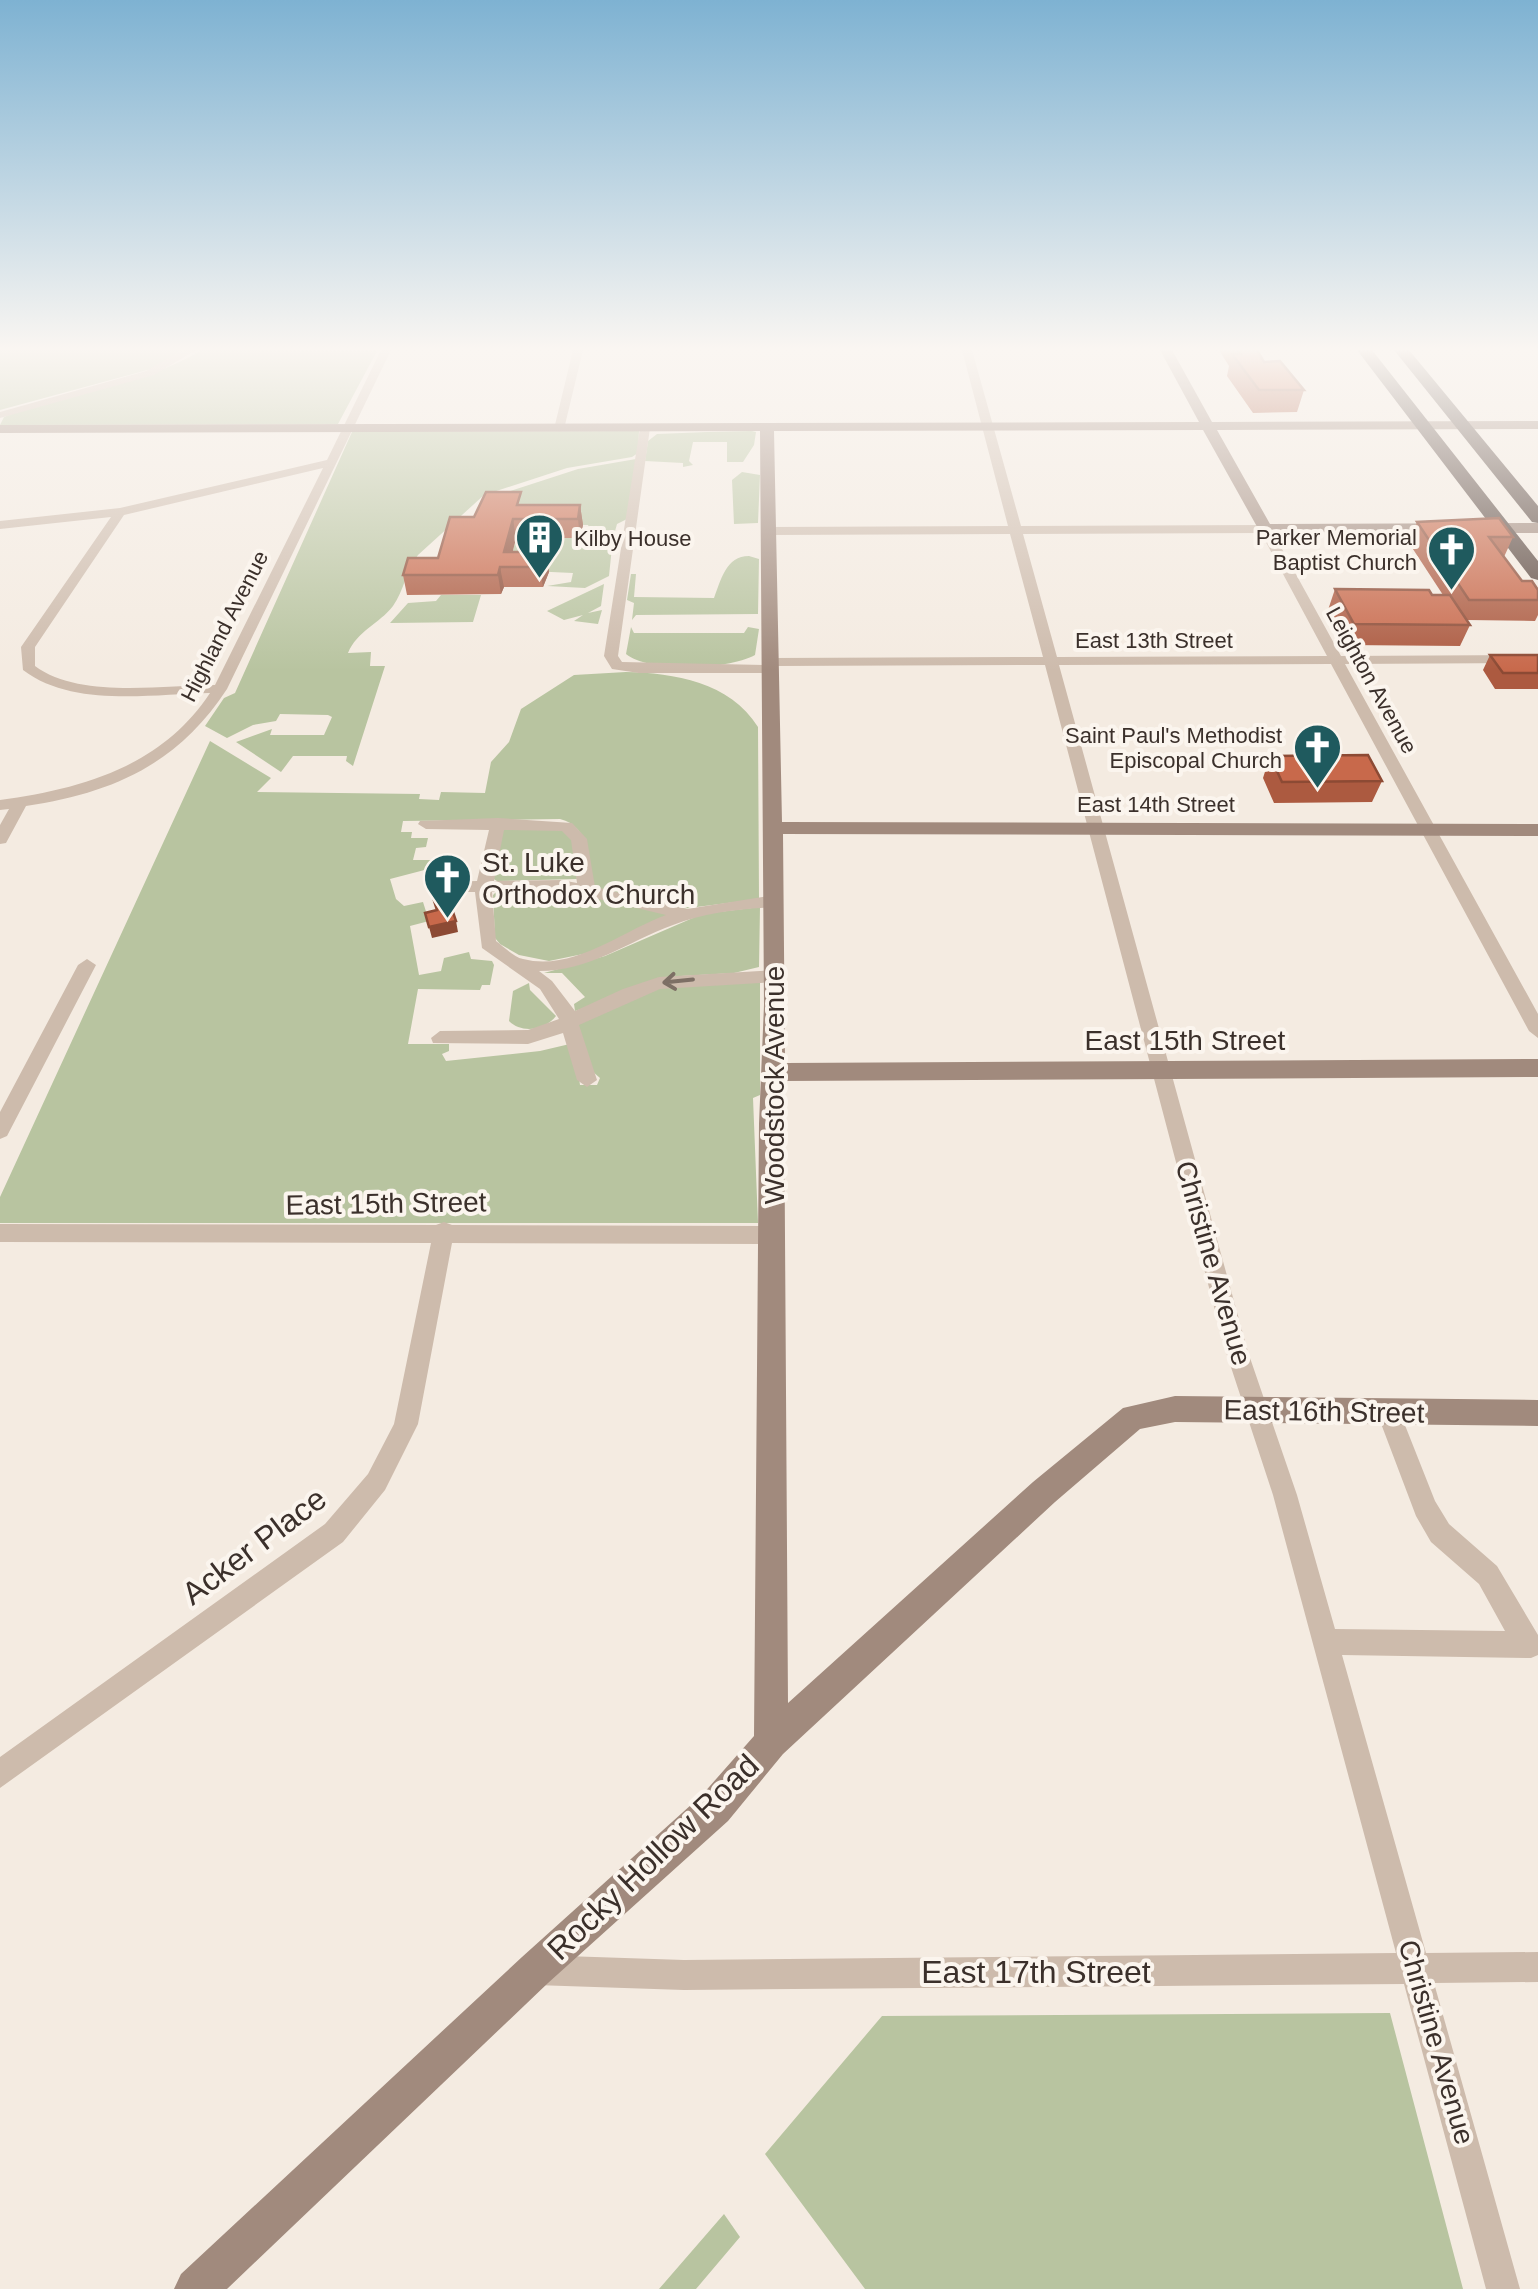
<svg xmlns="http://www.w3.org/2000/svg" width="1538" height="2289" font-family="Arial,sans-serif">
  <style>
    .green { fill: #b8c4a0 }
    .lines { fill: none; stroke-linecap: round; stroke-linejoin: round }
    .street { fill: #cdbbac; fill-rule: evenodd }
    .secondary { fill: #a18a7d; fill-rule: evenodd }
    .highway { fill: #5c4a42; fill-rule: evenodd }
    .wall { fill: #ac5a40 }
    .shaded-wall { fill: #8c4a34 }
    .building { fill: #c8694b; stroke: #8c4a34; stroke-width: 2.5 }
    .oneway { stroke: #7d6f65 }
    .labels { text-anchor: middle; stroke-width: 8; stroke-linejoin: round; paint-order: stroke }
    .far-poi-label { font-size: 22px; fill: #3b302b; stroke: #fbf5ee; text-anchor: end }
    .far-street-label { font-size: 22px; fill: #3b302b; stroke: #fbf5ee }
    .poi-label { font-size: 28px; fill: #3b302b; stroke: #fbf5ee; text-anchor: start }
    .street-label { font-size: 28px; fill: #3b302b; stroke: #fbf5ee }
    .near-street-label { font-size: 32px; fill: #3b302b; stroke: #fbf5ee }
  </style>
  <rect width="100%" height="100%" fill="#f4ebe1"/>
  <!-- green -->
  <path class="green" d="M0,350h182l-27,18 -155,42z
    M202,350l175,1 -39,73 -338,1 4,-8c65,-28 137,-30 198,-67z
    M639,431l-1,22 -6,4 -65,11 -83,27 -66,60c-12,15 -14,36 -25,51 -14,18 -36,25 -45,47l23,-1 -1,14h15l-32,100 -7,-5 1,-5h-54l-12,16 -45,-30 36,-13 -2,6h54l8,-18 -4,-2 -48,-1 -4,7 -23,4 -26,13 -22,-12 19,-28 11,-5 117,-261z
    M707,432l45,-1 4,1 -2,13 -11,17h-16v-20h-34l-4,19 4,4 -10,2v-4l-38,-2 3,-20 9,-7z
    M636,459l-9,60 -10,5 -3,11h-28l6,-1 -4,-9 -68,-1 -31,-26 89,-29z
    M742,472l18,3 -2,48 -24,1 -2,-44z
    M516,538l97,-1 -4,39 -24,12 -38,-2 24,-4 2,-9 -65,-3z
    M749,556l10,3 -1,55 -122,1 -4,5 2,-17 -7,-3 4,-26h5l-2,23 80,1c7,-18 12,-42 35,-42z
    M604,584l-3,22 -13,7 14,-3 -4,14 -24,-3 9,-6 -19,5 -17,-9z
    M441,595h40l-8,27 -83,1 18,-20 28,-2z
    M631,627l3,6h110l4,-6 11,2 -4,26c-28,15 -105,18 -129,-1z
    M626,672c48,1 104,10 132,55l1,172 -78,10 -88,-22c-5,-27 -2,-60 -33,-68l-157,2 -2,11h11l-1,6h17l-2,9 -10,1 -3,12h20l3,7 -46,12 6,20 8,7 19,-4 6,19 -19,5 9,49 22,-4 3,-13 25,-6 2,7 21,2 2,4 -4,20h-8l-2,5 -62,-1 -10,55h41v7l-7,3 4,7 94,-10 34,-8 6,42h17l3,-7 -8,-7 -15,-47 84,-37 99,-8v116l-7,3 5,125h-758v-26l210,-456 61,37 -14,14 163,2 -1,5 20,1 2,-8 44,1 6,-31 18,-20 12,-33 53,-34z
    M554,826l18,10 5,43 -80,2 -5,-3 12,-51z
    M550,888l121,26 -83,39 -39,8 -30,-6 -19,-11 -5,-6 -2,-43 6,-6z
    M760,907l-1,60 -25,6 -53,3 -106,35 -1,-7 11,-7 -23,-24h-18l61,-17 97,-42z
    M529,983l1,7 26,26c-11,14 -34,18 -47,5l4,-30z
    M1390,2013l73,276h-598l-100,-135 117,-138z
    M724,2214l16,23 -44,52h-37z"/>
  <g class="lines">
    <!-- street -->
    <path class="street" d="M183,350h13l-42,25 -154,43v-6l146,-41z
      M381,350h10l-164,339c-49,75 -114,104 -201,117l-20,37 -6,1v-19l9,-16 -9,1v-10c82,-11 162,-34 210,-107 -59,1 -137,15 -187,-23l-2,-23 90,-130 -111,12v-8l120,-13 207,-48zM323,468l-108,217c-53,0 -136,14 -180,-19v-19l89,-132z
      M573,350h10l-19,79 -5,3 -5,-3z
      M962,350h10l49,176 244,-1 6,4 70,127 197,-1v8l-193,1 193,350v24l-9,-7 -198,-367 -272,1 189,687 49,143 38,134 170,2 -26,-47 -48,-42 -15,-26 -39,-103 4,-8 8,-3 8,3 38,96 14,23 48,42 41,69v20l-7,3 -189,-3 84,298 112,-1v30l-104,1 86,306h-34l-82,-305 -720,6 -149,-5 -11,-4 -4,-11 4,-11 11,-4 149,5 712,-7 -123,-458 -47,-143 -181,-687 -269,1v6l-5,1h-132l-27,-4 -8,-13 36,-228 5,-3 5,3 -32,228 4,6 144,3v-6l5,-1 272,-1 -33,-123 -242,1 -6,-4 6,-4 240,-1zM1261,533l66,123 -270,1 -34,-123z
      M498,818l74,5 15,16 8,48 92,22 88,-14 8,6 -8,6c-34,2 -69,5 -102,18 -46,17 -83,46 -134,46l13,10 23,30 48,-22 36,-12 116,-7 9,6 -9,6 -115,7 -81,36 18,55 -10,7 -10,-7 -14,-47 -35,11 -95,-1 -2,-5 9,-7 88,-1 31,-11 -19,-30 -58,-41 -7,-56h-39l-8,-5 8,-5 41,-1 12,-51 -63,-1 -8,-5 2,-3zM504,830l58,1 9,9 6,43 -16,-3 -67,1zM561,890l105,25c-44,16 -93,57 -143,44 -9,-2 -19,-12 -27,-18l-4,-49z
      M87,959l9,6 -89,171 -7,3v-27l78,-147z
      M444,1222l8,3 320,1 7,3 4,6 -4,6 -7,3 -320,-1 -34,181 -33,66 -42,52 -343,246v-31l325,-233 43,-50 26,-50 37,-181 -431,-1v-18l436,1z"/>
    <!-- secondary -->
    <path class="secondary" d="M1160,350h12l40,72 326,-1v8l-321,1 53,94 268,-1v10l-278,-1 -57,-102 -429,1 8,391 756,2v12l-755,-2 2,229 753,-4v18l-754,4 4,622 245,-221 90,-74 52,-12 363,4v26l-363,-4 -35,7 -85,73 -272,252 -55,67 -180,162 -321,306h-53l7,-15 341,-317 180,-162 52,-59 5,-612 5,-119 -4,-574 -760,2v-8l1199,-3z"/>
    <!-- highway -->
    <path class="highway" d="M1357,350h15l166,211v19l-7,-2z
      M1394,350h15l129,156v17l-6,-1z"/>
  </g>
  <!-- wall -->
  <path class="wall" d="M1219,350h38l7,12 40,28 -7,22 -44,1 -26,-37 2,-10z
    M523,505h57l3,20 -3,13h-64l-4,14h34l3,20 -6,15h-39l-3,7 -94,1 -4,-20 35,-17z
    M1417,522l96,15 -9,20 18,24 16,9v25l-3,6 -68,-1 3,5 -10,21 -114,-1 -18,-35 7,-21 108,6 -34,-52z
    M1490,655h48v34h-43l-12,-19z
    M1270,756l112,25 -10,21 -98,1 -11,-25z"/>
  <!-- shaded-wall -->
  <path class="shaded-wall" d="M580,505l3,20 -3,13 -2,-19z
    M513,519l3,19 -7,29 -5,-15z
    M546,552l3,20 -6,15 -3,-20z
    M500,567l4,20 -3,7 -3,-19z
    M456,921l2,11 -26,6 -3,-11z"/>
  <!-- building -->
  <path class="building" d="M1238,350h19l7,12 16,-1 24,29h-45l-27,-36h9z
    M486,492h35l-4,13h63l-2,14h-65l-9,33h42l-6,15h-40l-2,8h-95l5,-17h30l12,-41h24z
    M1499,518l14,19h-24l33,44h10l6,9v10h-69l-52,-78z
    M1335,589l94,1 3,5h18l20,30 -116,-1z
    M1490,655h48v18h-35z
    M1368,755l14,26 -100,1 -12,-26z
    M444,885l12,36 -27,6 -4,-14 12,-3 -7,-22z"/>
  <!-- one-way arrows -->
  <defs><path id="oneway-shaft" d="M-6 0H5M1.5-3L5.5 0L1.5 3" fill="none" stroke-width="1.6" stroke-linecap="round" stroke-linejoin="round" transform="scale(2.5)"/></defs>
  <use class="oneway" href="#oneway-shaft" transform="translate(678 981) rotate(174)"/>
  <!-- sky -->
  <linearGradient id="sky" x2="0" y2="1"><stop stop-color="#7eb2d2"/><stop offset="0.52" stop-color="#faf6f2"/><stop offset="1" stop-color="#faf6f2" stop-opacity="0"/></linearGradient>
  <rect width="1538" height="671" fill="url(#sky)"/>
  <!-- icons -->
  <defs>
    <symbol id="building-pin" viewBox="-11 -11 22 30"><path d="M0 17L-7.5 6A9.5 9.5 0 1 1 7.5 6Z" fill="#1f5a5e" stroke="#fbf5ee"/><path d="M-4-6H4V6H1V3H-1V6H-4ZM-2.5-4.3h1.7v1.8h-1.7ZM.8-4.3h1.7v1.8H.8ZM-2.5-1h1.7V.8h-1.7ZM.8-1h1.7V.8H.8Z" fill="#fff"/></symbol>
    <symbol id="church-pin" viewBox="-11 -11 22 30"><path d="M0 17L-7.5 6A9.5 9.5 0 1 1 7.5 6Z" fill="#1f5a5e" stroke="#fbf5ee"/><path d="M-1.2-6h2.4v3.5h3.3v2.4h-3.3V6h-2.4V-.1h-3.3v-2.4h3.3Z" fill="#fff"/></symbol>
  </defs>
  <g fill-rule="evenodd">
    <use href="#building-pin" x="512" y="510" width="55" height="75"/>
    <use href="#church-pin" x="1424" y="522" width="55" height="75"/>
    <use href="#church-pin" x="1290" y="720" width="55" height="75"/>
    <use href="#church-pin" x="420" y="850" width="55" height="75"/>
  </g>
  <g class="labels">
    <!-- far-poi labels -->
    <g class="far-poi-label">
      <text x="1417" y="545">Parker Memorial<tspan x="1417" dy="25">Baptist Church</tspan></text>
      <text x="574" y="546" text-anchor="start">Kilby House</text>
      <text x="1282" y="743">Saint Paul's Methodist<tspan x="1282" dy="25">Episcopal Church</tspan></text>
    </g>
    <!-- far-street labels -->
    <g class="far-street-label">
      <text transform="translate(224 626) rotate(-63)" y="8">Highland Avenue</text>
      <text x="1154" y="648">East 13th Street</text>
      <text transform="translate(1372 680) rotate(61)" y="8">Leighton Avenue</text>
      <text x="1156" y="812">East 14th Street</text>
    </g>
    <!-- poi labels -->
    <g class="poi-label">
      <text x="482" y="872">St. Luke<tspan x="482" dy="32">Orthodox Church</tspan></text>
    </g>
    <!-- street labels -->
    <g class="street-label">
      <text x="1185" y="1050">East 15th Street</text>
      <text transform="translate(774 1085) rotate(-90)" y="10">Woodstock Avenue</text>
      <text transform="translate(386 1203) rotate(-1)" y="10">East 15th Street</text>
      <text transform="translate(1214 1263) rotate(74)" y="10">Christine Avenue</text>
      <text transform="translate(1324 1411) rotate(1)" y="10">East 16th Street</text>
      <text transform="translate(1437 2042) rotate(74)" y="10">Christine Avenue</text>
    </g>
    <!-- near-street labels -->
    <g class="near-street-label">
      <text transform="translate(254 1546) rotate(-37)" y="11">Acker Place</text>
      <text transform="translate(653 1857) rotate(-44)" y="11">Rocky Hollow Road</text>
      <text x="1036" y="1983">East 17th Street</text>
    </g>
  </g>
</svg>
